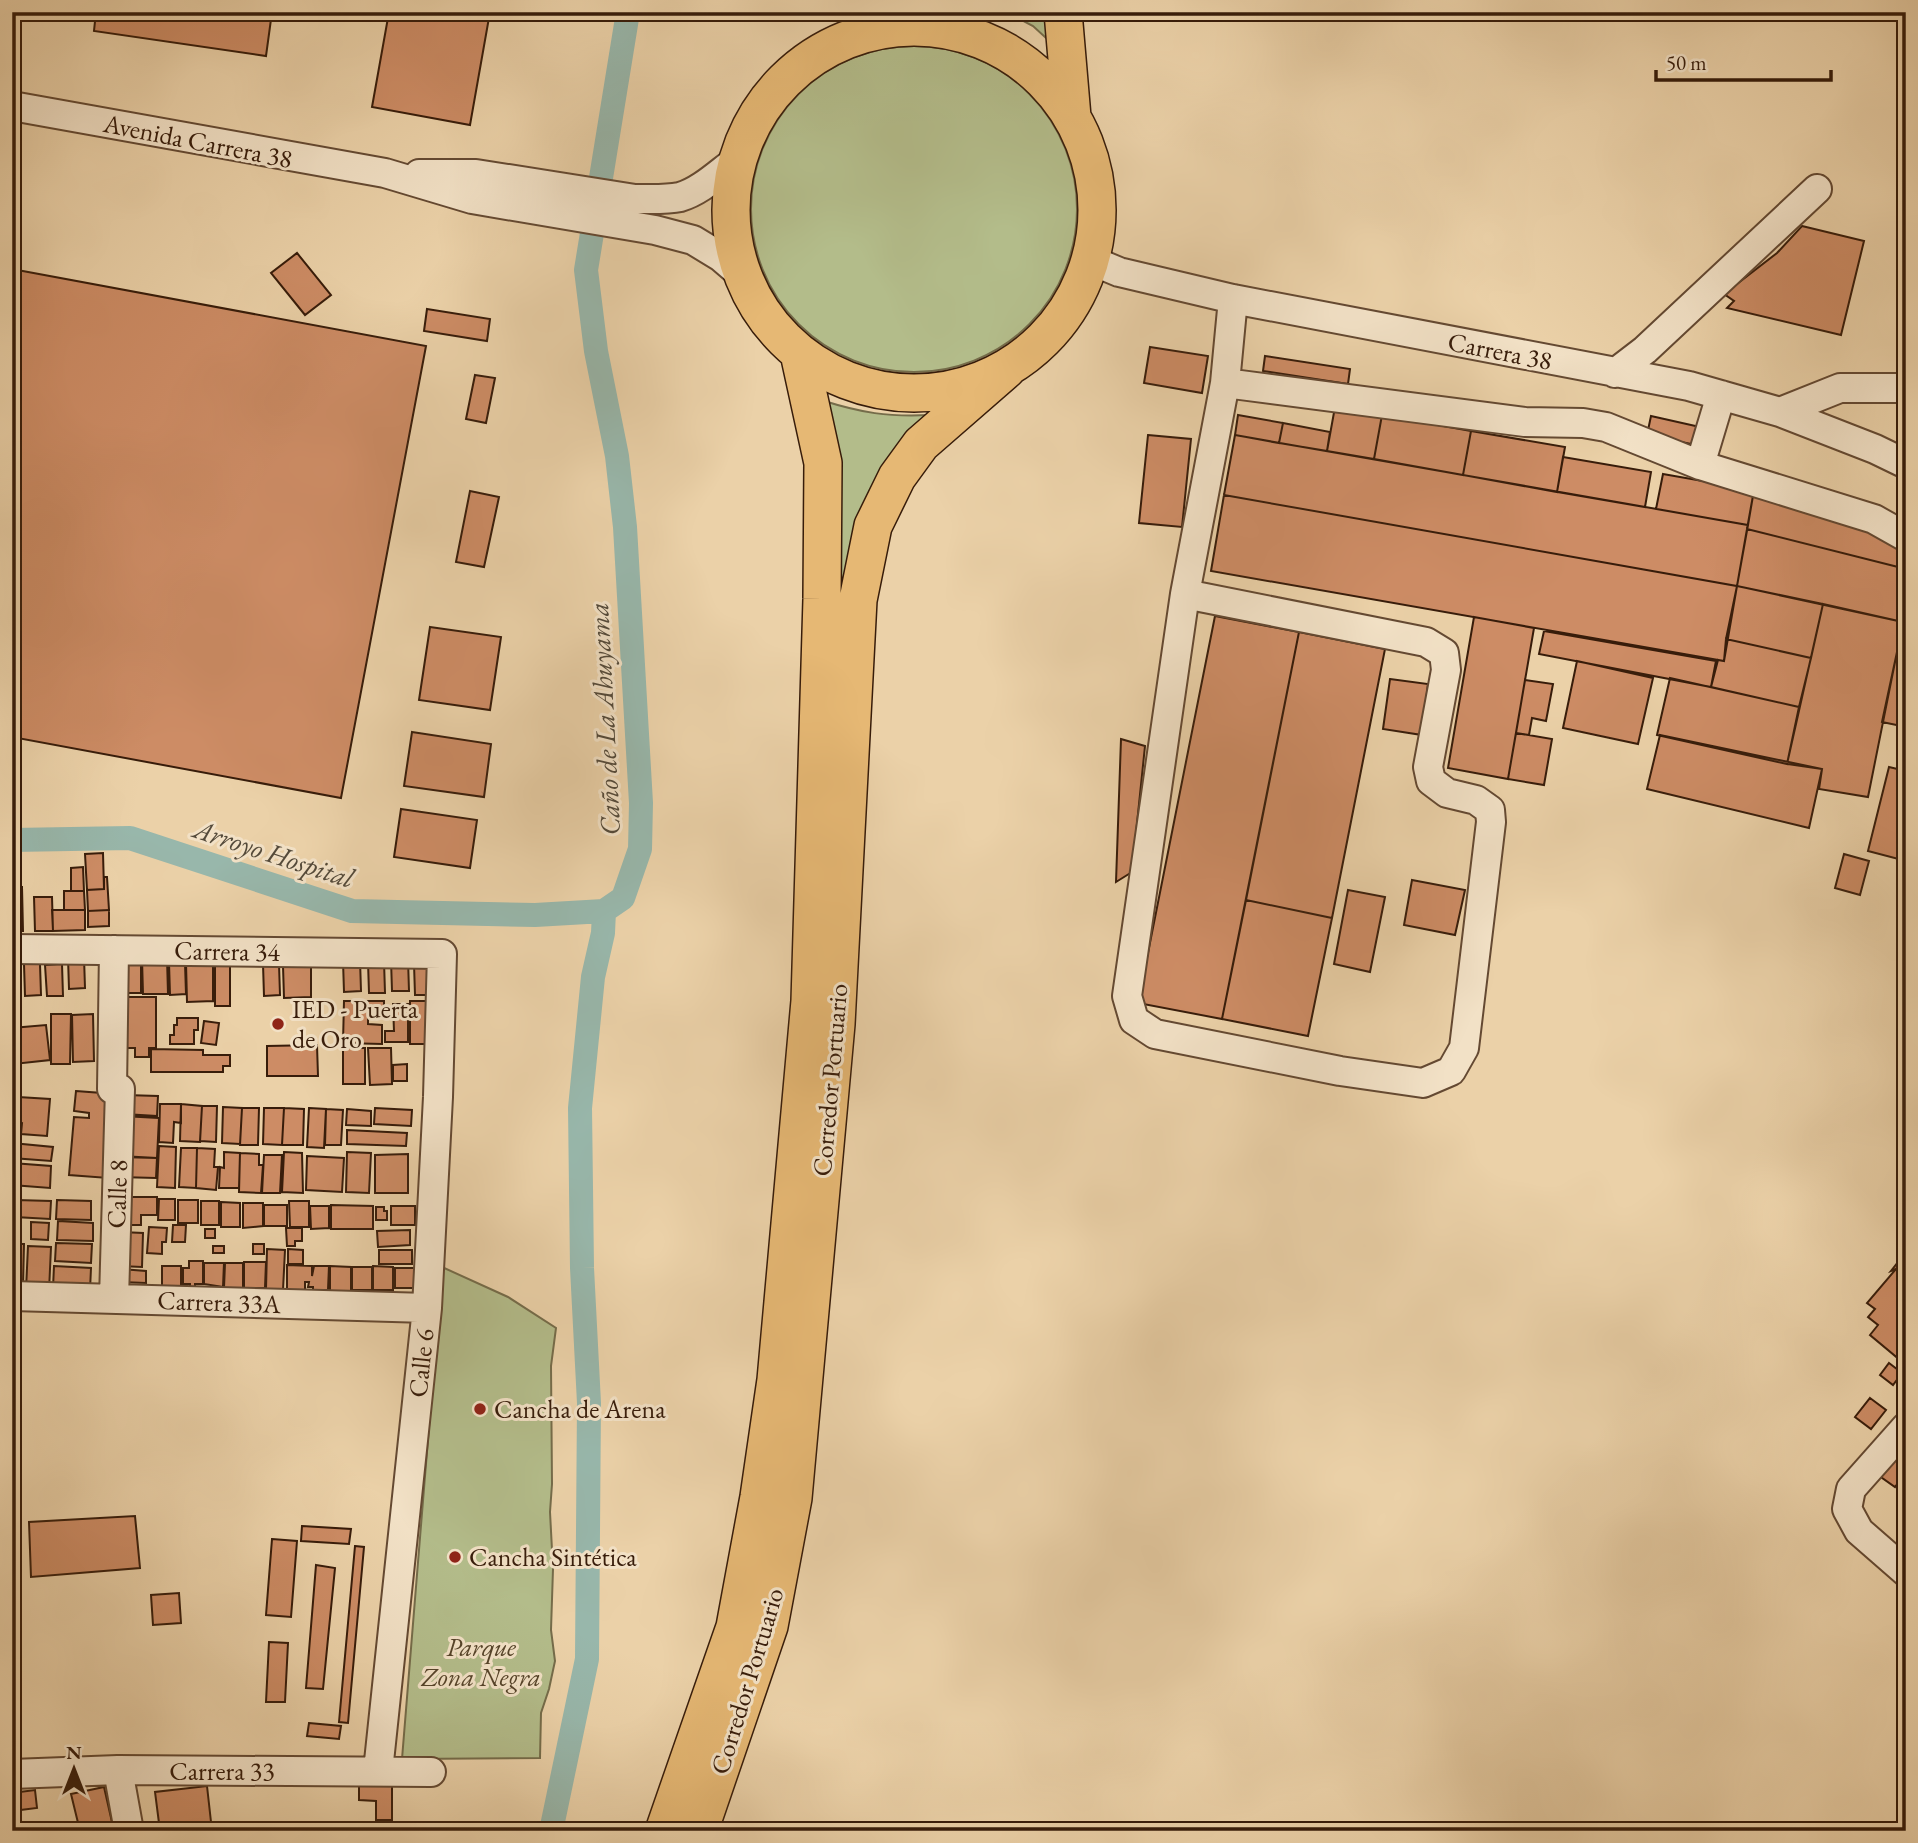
<svg xmlns="http://www.w3.org/2000/svg" width="1918" height="1843" font-family="'EB Garamond',serif">
  <style>
    .green { fill: #b3bc8a; stroke: #756c4a; stroke-width: 2 }
    .lines { fill: none; stroke-linecap: round; stroke-linejoin: round }
    .canal { stroke: #98b7ab; stroke-width: 24 }
    .building { fill: #cd8c65; stroke: #371c0a; stroke-width: 2 }
    .minor-casing { stroke: #644932; stroke-width: 32 }
    .major-casing { stroke: #371c0a; stroke-width: 40 }
    .minor { stroke: #f2e1c6; stroke-width: 28 }
    .major { stroke: #e6b874; stroke-width: 37 }
    .poi-dot { fill: #8f2418; stroke: #f2e1c6; stroke-width: 2.5 }
    .labels { text-anchor: middle; stroke-width: 6; stroke-linejoin: round; paint-order: stroke }
    .street-label { font-size: 26px; fill: #371c0a; stroke: #f2e1c6 }
    .poi-label { font-size: 26px; fill: #371c0a; stroke: #f2e1c6; text-anchor: start }
    .park-label { font-size: 26px; font-style: italic; fill: #56442a; stroke: #f2e1c6 }
    .water-label { font-size: 28px; font-style: italic; fill: #544a3a; stroke: #f2e1c6 }
  </style>
  <rect width="100%" height="100%" fill="#ebd1a8"/>
  <filter id="stains"><feTurbulence type="fractalNoise" baseFrequency=".00286" numOctaves="4"/><feColorMatrix values="0 0 0 0 .2 0 0 0 0 .09 0 0 0 0 .02 0 0 0 .5 -.17"/></filter>
  <radialGradient id="worn" r=".72"><stop offset=".6" stop-color="#630" stop-opacity="0"/><stop offset="1" stop-color="#630" stop-opacity=".3"/></radialGradient>
  <!-- green -->
  <path class="green" d="M1006,12h47l4,36 -24,-22z
    M751 209a163 163 0 1 1 326 0a163 163 0 1 1-326 0Z
    M821,400c41,13 66,17 109,15l-80,162 -12,1z
    M442,1267l66,30 48,31 -5,38 1,118 -2,28 3,57 -2,61 4,31 -6,28 -8,24 -1,45 -138,1z"/>
  <g class="lines">
    <!-- canal -->
    <path class="canal" d="M12,840l118,-2 222,73 183,4 69,-4
      M551,1831l36,-172 2,-256 -7,-135 -2,-160 13,-131 10,-44 1,-22 19,-13 17,-49 1,-46 -16,-276 -8,-71 -21,-105 -10,-81 42,-258"/>
  </g>
  <!-- building -->
  <path class="building" d="M96,12h176l-6,44 -172,-25z
    M389,12h101l-20,113 -98,-18z
    M1802,226l62,15 -23,94 -114,-27 7,-7 -10,-7 53,-41z
    M297,253l34,42 -26,20 -34,-42z
    M12,269l414,77 -85,452 -329,-61z
    M427,309l63,10 -3,22 -63,-10z
    M1150,347l58,9 -6,37 -58,-10z
    M1265,356l85,13 -2,15 -85,-13z
    M475,375l20,3 -9,45 -20,-4z
    M1335,407l47,8 -8,44 -47,-8z
    M1238,415l45,8 -4,20 -44,-8z
    M1382,415l89,16 -8,44 -89,-16z
    M1651,416l49,11 -4,18 -49,-10z
    M1283,423l47,9 -3,19 -48,-8z
    M1471,431l94,16 -8,45 -94,-17z
    M1148,435l43,4 -9,88 -43,-4z
    M1235,435l513,90 -11,61 -513,-91z
    M1563,457l88,15 -6,35 -88,-15z
    M1663,474l91,16 -6,35 -92,-16z
    M1754,490l152,55v24l-159,-40z
    M470,491l29,6 -15,70 -28,-5z
    M1224,495l513,91 -13,75 -513,-90z
    M1747,529l159,40v41l-3,12 -166,-36z
    M1737,586l86,18 -12,54 -85,-19z
    M1823,604l80,18 -35,175 -49,-8 3,-20 -35,-5z
    M1906,610v117l-24,-5z
    M1215,616l84,16 -77,387 -84,-16z
    M1474,617l60,11 -26,151 -60,-11z
    M430,627l71,10 -11,73 -71,-10z
    M1544,631l172,30 -5,26 -172,-33z
    M1299,632l86,17 -53,269 -86,-18z
    M1726,639l85,19 -12,49 -88,-20 7,-27 6,1z
    M1577,661l76,17 -15,66 -75,-16z
    M1670,678l129,29 -12,57 -130,-29z
    M1390,679l38,5 -6,51 -39,-6z
    M1525,680l28,4 -7,37 -14,-3 -3,17 -13,-2z
    M412,732l79,12 -7,53 -80,-11z
    M1516,733l36,6 -8,46 -36,-6z
    M1660,735l162,34 -13,59 -162,-39z
    M1121,739l24,7 -13,126 -16,10z
    M1889,767l17,4v90l-38,-10z
    M401,809l76,11 -7,48 -76,-11z
    M103,853l1,36 -17,1 -2,-36z
    M1844,854l25,7 -9,34 -25,-7z
    M83,867l1,24h-13v-23z
    M104,877h3l2,33 -21,1 -1,-21 17,-1z
    M1412,880l53,10 -10,45 -51,-10z
    M12,887h10l1,44h-11z
    M1348,890l37,7 -15,75 -36,-8z
    M64,891h20l1,19h-21z
    M34,897h18l1,34h-18z
    M1246,900l86,18 -24,118 -86,-17z
    M52,910h33v20l-32,1z
    M109,910v16l-21,1v-16z
    M84,957l1,31 -16,1 -1,-31z
    M125,958h16v35h-15z
    M167,958l1,36h-25l-1,-35z
    M408,959l1,32h-17l-1,-31z
    M360,960l1,31 -17,1 -1,-31z
    M384,961l1,32h-16l-1,-31z
    M213,962v39l-26,1 -1,-39z
    M215,962h15v44h-15z
    M169,963h16l1,31 -16,1z
    M431,963v32h-16l-1,-31z
    M24,964h16l1,31 -16,1z
    M62,964l1,32h-16l-2,-31z
    M263,964h16l1,31 -16,1z
    M311,965v32l-27,1 -1,-32z
    M125,997h31v51h-7v9h-14v-9h-10z
    M12,999h4l3,21 -7,1z
    M344,1001h40v17l-16,-1v7l14,1v19l-39,-1z
    M410,1001h22l1,43h-23z
    M393,1004h15v38h-23v-11h9z
    M51,1014h20l-1,50h-19z
    M93,1014l1,47 -21,1 -1,-47z
    M177,1018h21v12h-4v14h-24v-9h4v-10h3z
    M204,1021l15,2 -3,22 -15,-2z
    M46,1025l4,35 -36,4 -2,-36z
    M317,1045l1,31h-51v-30z
    M343,1048h22v36h-22z
    M368,1048h23l1,36 -22,1z
    M151,1049l52,1v5h27v11h-7v6h-72z
    M407,1064v17h-14v-16z
    M76,1091l39,3 -7,84 -39,-3 5,-58 15,1v-5l-15,-2z
    M125,1095l33,1 -1,20 -33,-2z
    M18,1097l32,2 -3,37 -26,-2 1,-11 -6,-1z
    M160,1104h21v19l-7,-1 -1,21 -14,-1z
    M181,1104l21,2 -2,36 -20,-1z
    M202,1106h15l-1,36 -16,-1z
    M223,1107l19,1 -2,36 -18,-1z
    M242,1108h17l-1,37h-18z
    M264,1108h20l-2,37 -19,-1z
    M284,1108l20,1 -1,36h-21z
    M309,1108l17,1 -2,39 -17,-1z
    M375,1108l37,2 -1,16 -37,-2z
    M326,1109l17,1 -2,35h-16z
    M347,1109l24,2v15l-25,-1z
    M122,1116l37,2 -2,40 -37,-2z
    M347,1130l60,3 -1,13 -59,-2z
    M12,1143l41,4 -2,14 -39,-3z
    M159,1146l17,1 -1,41 -18,-1z
    M181,1148h16l-1,40 -17,-1z
    M197,1148l18,1 -1,18h4l-2,23 -20,-2z
    M224,1152l16,1 -1,35h-20l1,-21 4,1z
    M284,1152l18,1 1,40 -21,-1z
    M347,1152l24,1 -2,40 -23,-1z
    M240,1153l19,1v11h4l-2,28 -22,-1z
    M408,1154v39h-33v-38z
    M264,1155h18l-2,38h-18z
    M307,1156l37,2 -2,34 -36,-2z
    M120,1157l37,1 -1,20 -37,-1z
    M12,1163l39,3 -1,22 -38,-3z
    M119,1197h38v18h-16v10h-15z
    M159,1199h16v21h-17z
    M16,1200l35,1 -1,18 -35,-2z
    M57,1200l34,1v19l-35,-1z
    M178,1200h20v23h-20z
    M201,1201h18v24h-18z
    M289,1201h20v26h-19z
    M221,1202l19,1v24h-19z
    M243,1203h20v23l-20,2z
    M264,1205h23v21h-23z
    M331,1205l42,1v23h-42z
    M310,1206h19v22l-18,1z
    M391,1206h24v19h-24z
    M376,1207h8v4h3v9h-11z
    M58,1221l35,2v18l-36,-1z
    M31,1222l18,1 -1,17 -17,-1z
    M173,1225h13l-1,17h-13z
    M149,1227l18,1 -1,14h-4v12l-15,-1z
    M286,1228h16v13h-7v5h-8z
    M205,1229h10v9h-10z
    M410,1230v15l-32,2 -1,-16z
    M121,1232l22,1 -1,34 -22,-1z
    M56,1243l36,1 -1,19 -36,-2z
    M12,1244h12l-1,42 -11,-1z
    M253,1244h11v10h-11z
    M28,1246l23,1 -2,44 -23,-1z
    M213,1246h11v7h-11z
    M267,1249l18,1 -2,40 -17,-1z
    M288,1249l15,1v14h-15z
    M379,1250h33v14h-33z
    M1906,1252v25l-10,-8 -5,2z
    M189,1261h14v23h-8v5h-5v-5h-7v-16h6z
    M244,1262h22l-1,26h-21z
    M204,1263h20l-1,24 -19,-3z
    M225,1263h18v25h-19z
    M287,1265l25,1v10l2,-10h15l-1,24h-15v-3h-5l1,-5h-4v9h-18z
    M54,1266l37,2 -1,22 -37,-2z
    M162,1266h19v23l-19,-1z
    M330,1266l21,1v24h-21z
    M373,1266l20,1v23h-20z
    M352,1267h20v23h-20z
    M395,1268h20v20h-20z
    M121,1269l25,2v12l-25,-1z
    M1896,1269l10,8v88l-36,-30 8,-10 -10,-8 7,-8 -8,-6z
    M1889,1363l13,10 -9,12 -13,-10z
    M1870,1398l16,12 -15,19 -16,-12z
    M1894,1454l12,9v9l-11,15 -17,-12z
    M135,1516l5,52 -109,9 -2,-55z
    M302,1526l49,3 -2,15 -48,-3z
    M272,1539l25,2 -6,76 -25,-2z
    M355,1546l9,1 -16,176 -9,-1z
    M316,1565l19,3 -12,121 -17,-1z
    M179,1593l2,30 -28,2 -2,-30z
    M269,1642l19,1 -3,59h-19z
    M309,1723l32,3 -2,13 -32,-3z
    M359,1784h33v36h-16v-19l-17,-1z
    M207,1786l5,45h-52l-5,-39z
    M104,1787l10,44h-34l-9,-37z
    M35,1790l2,18 -25,3v-18z
    M48,1825l1,6h-30z"/>
  <g class="lines">
    <defs>
      <path id="minor" d="M12,106l373,67 87,26 183,31 38,10 28,17 21,18
        M419,174h57l159,25c14,0 31,1 45,-2 21,-6 40,-25 57,-37
        M1088,259l31,13 114,27 456,87 91,26 95,37 31,15
        M1233,299l-8,84 300,39 58,1 23,4 94,38 174,54 32,18
        M1615,373l30,-23 172,-161
        M1780,412l60,-24h66
        M1700,465l21,-70
        M1185,594l-58,402 7,24 21,14 185,37 83,12 28,-12 13,-23 27,-226 -1,-12 -14,-10 -29,-7 -16,-12 -3,-14 18,-97 -2,-17 -18,-11 -241,-48 40,-211
        M12,949l430,5 -4,143 -11,211 -49,463
        M112,1089l2,-139
        M12,1296l415,12
        M114,1299l6,-210
        M1906,1427l-55,62 -4,20 12,22 47,41
        M118,1770l11,61
        M12,1774l106,-4 313,2"/>
      <path id="major" d="M1063,12l9,105
        M731 210a183 183 0 1 1 366 0a183 183 0 1 1-366 0Z
        M664,1831l71,-204 24,-130 17,-117 34,-379 12,-402 1,-136 -24,-110
        M699,1831l70,-205 24,-128 43,-474 22,-424 15,-74 24,-49 24,-33 86,-75"/>
    </defs>
    <!-- minor casing -->
    <use href="#minor" class="minor-casing"/>
    <!-- major casing -->
    <use href="#major" class="major-casing"/>
    <!-- minor -->
    <use href="#minor" class="minor"/>
    <!-- major -->
    <use href="#major" class="major"/>
  </g>
  <!-- markers -->
  <g class="poi-dot">
    <circle cx="278" cy="1024" r="7"/>
    <circle cx="480" cy="1409" r="7"/>
    <circle cx="455" cy="1557" r="7"/>
  </g>
  <g class="labels">
    <!-- street labels -->
    <g class="street-label">
      <text transform="translate(198 141) rotate(11)" y="9">Avenida Carrera 38</text>
      <text transform="translate(1500 351) rotate(11)" y="9">Carrera 38</text>
      <text transform="translate(227 951) rotate(1)" y="9">Carrera 34</text>
      <text transform="translate(830 1080) rotate(-85)" y="9">Corredor Portuario</text>
      <text transform="translate(117 1194) rotate(-88)" y="9">Calle 8</text>
      <text transform="translate(219 1302) rotate(2)" y="9">Carrera 33A</text>
      <text transform="translate(421 1363) rotate(-84)" y="9">Calle 6</text>
      <text transform="translate(747 1681) rotate(-73)" y="9">Corredor Portuario</text>
      <text x="222" y="1780">Carrera 33</text>
    </g>
    <!-- poi labels -->
    <g class="poi-label">
      <text x="292" y="1018">IED - Puerta<tspan x="292" dy="30">de Oro</tspan></text>
      <text x="494" y="1418">Cancha de Arena</text>
      <text x="469" y="1566">Cancha Sintética</text>
    </g>
    <!-- park labels -->
    <g class="park-label">
      <text x="481" y="1656">Parque<tspan x="481" dy="30">Zona Negra</tspan></text>
    </g>
    <!-- water labels -->
    <g class="water-label">
      <text transform="translate(604 719) rotate(-93)" y="10">Caño de La Ahuyama</text>
      <text transform="translate(274 853) rotate(18)" y="10">Arroyo Hospital</text>
    </g>
  </g>
  <!-- margin -->
  <rect width="1918" height="1843" fill="none" stroke="#ebd1a8" stroke-width="42"/>
  <rect x="14" y="14" width="1890" height="1815" fill="none" stroke="#371c0a" stroke-width="3.5"/>
  <rect x="21" y="21" width="1876" height="1801" fill="none" stroke="#371c0a" stroke-width="2"/>
  <!-- north arrow -->
  <g transform="translate(74 1769)" stroke="#f2e1c6" stroke-width="5" paint-order="stroke">
  <path d="M0-5L12 26L0 18L-12 26Z" fill="#371c0a"/>
  <text y="-10" font-size="19" font-weight="bold" text-anchor="middle" fill="#371c0a">N</text>
  </g>
  <!-- scale -->
  <path d="M1656 70v10h175v-10" fill="none" stroke="#371c0a" stroke-width="3.5"/>
  <text x="1666" y="70" font-size="21" fill="#371c0a" stroke="#f2e1c6" stroke-width="5" paint-order="stroke">50 m</text>
  <rect width="100%" height="100%" filter="url(#stains)"/>
  <rect width="100%" height="100%" fill="url(#worn)"/>
</svg>
